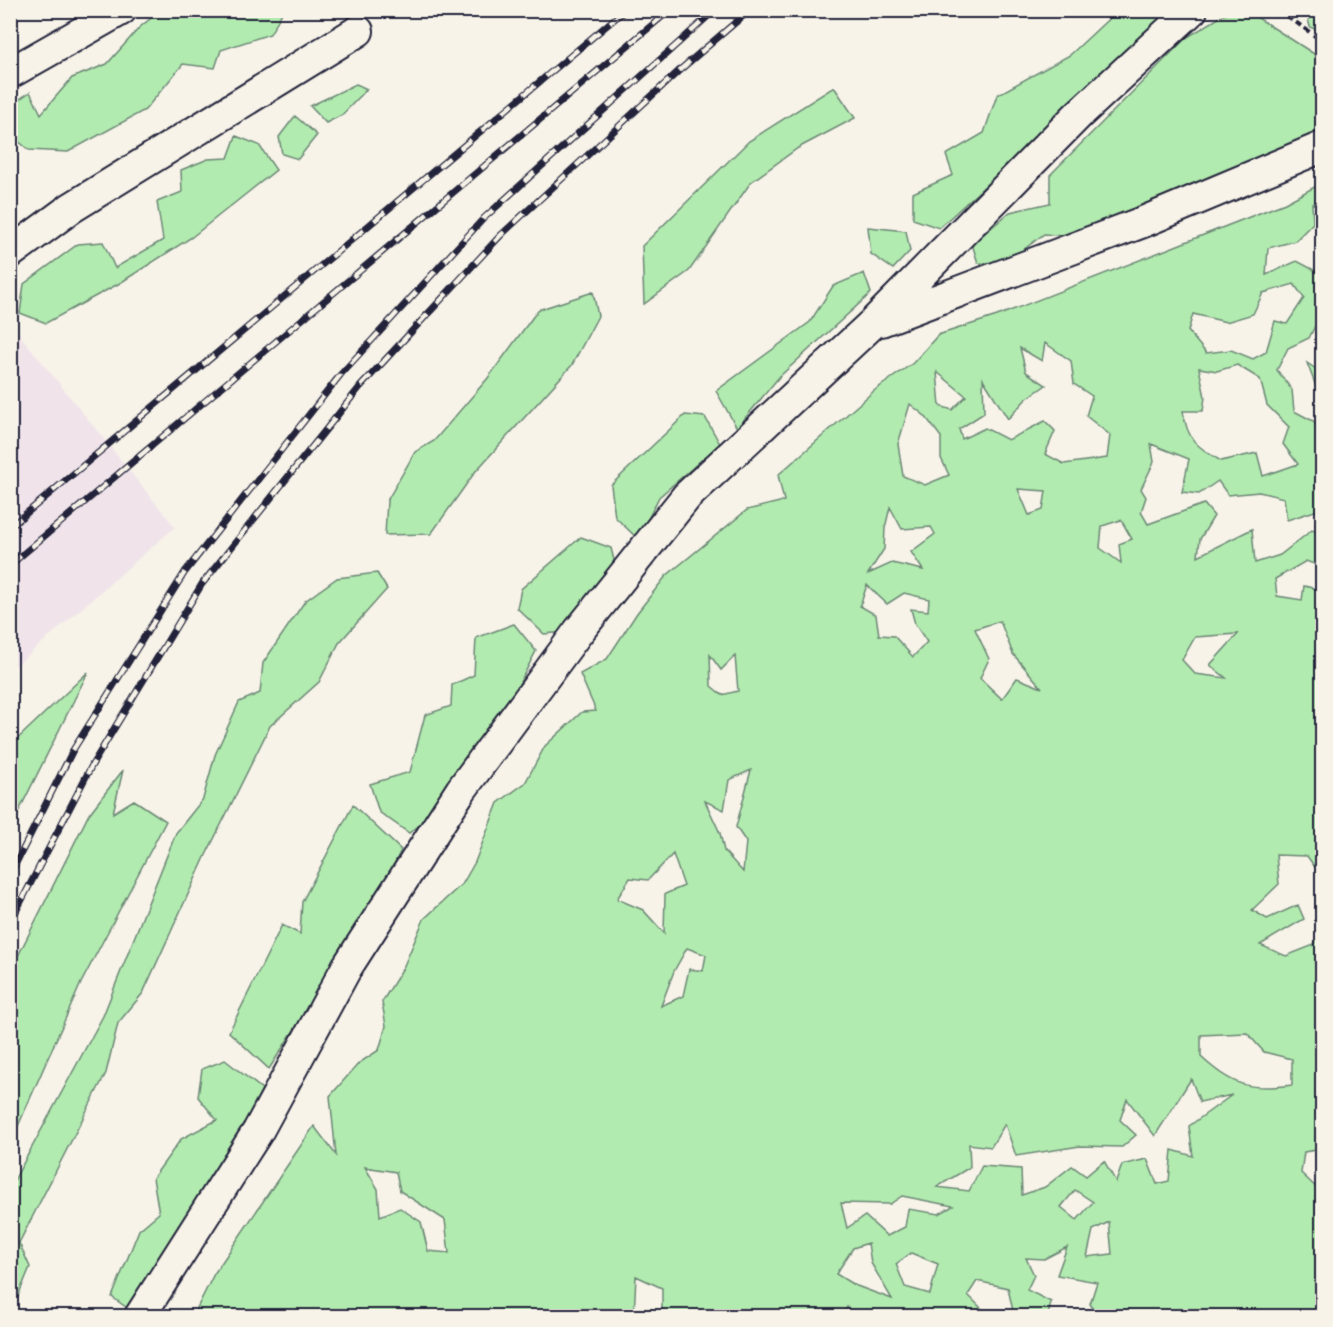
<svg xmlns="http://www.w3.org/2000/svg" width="1333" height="1327" font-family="'Playpen Sans',sans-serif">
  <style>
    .built { fill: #f0e4ea }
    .green { fill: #b2ebaf; stroke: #6a8675; stroke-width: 1.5; fill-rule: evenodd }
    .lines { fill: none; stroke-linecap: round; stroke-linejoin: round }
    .minor-casing { stroke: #22223b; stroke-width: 34 }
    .path { stroke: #22223b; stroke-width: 4; stroke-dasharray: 6 4.5; stroke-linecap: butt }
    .minor { stroke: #f7f3e8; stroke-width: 30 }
    .rail-casing { stroke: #22223b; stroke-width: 7 }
    .rail { stroke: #f7f3e8; stroke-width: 4.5; stroke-dasharray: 14; stroke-linecap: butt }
  </style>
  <rect width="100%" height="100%" fill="#f7f3e8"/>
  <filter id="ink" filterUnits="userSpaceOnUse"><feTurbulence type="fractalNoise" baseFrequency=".0167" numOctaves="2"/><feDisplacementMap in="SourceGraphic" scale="12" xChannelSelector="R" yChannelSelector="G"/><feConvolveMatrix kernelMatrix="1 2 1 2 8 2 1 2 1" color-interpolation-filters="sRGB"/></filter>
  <g filter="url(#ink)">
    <!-- built -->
    <path class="built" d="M11,324l164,203 -164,143h-1z"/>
    <!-- green -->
    <path class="green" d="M160,11h123l-13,23 -49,16 -6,18 -32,-4 -38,46 -77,42 -39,-2 -18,-15v-30l19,-13 11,22 31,-36 35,-14 33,-37z
      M1117,11h59l-237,217 -26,-9v-26l40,-18 -7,-20 38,-22 13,-38 73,-40z
      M1230,11h17l75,48v75l-254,102 -24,-2 -39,30 -27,-1 -6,-19 38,-32 40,-9v-28l136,-137z
      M1306,11h16v21l-12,-5z
      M356,84l11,5 -25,26 -16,8 -16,-17z
      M834,87l21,31 -57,30 -47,34 -62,89 -45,33 -2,-58 107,-105z
      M295,116l22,19 -19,24 -16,-5 -3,-17z
      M236,136l23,9 17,25 -84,67 -72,46 -74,40 -26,-10 4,-29 54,-40 25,-2 12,26 48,-28 -6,-38 25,-10 -1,-22 27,-11 20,-1z
      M1322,183v23l-10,-3 1,20 -18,18 -27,7 -2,27 31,-14 19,10 6,11v30l-13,26 -21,10 -11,22 15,20 2,21 21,11 5,38h2v52l-4,-2 -31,10 -3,-22 -25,-6 -31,3 -10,-14 -19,13 -17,-2 7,-33 -38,-15 3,18 -13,27 5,8 -5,15 7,12 56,-20 10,12 -14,23 -2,17 54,-27 3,34 25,-8 32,-25 10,3v34l-16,-6 -31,18 2,17 25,4 2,-14 18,4v287l-15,-21 -31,-1 3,29 -27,26 15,9 31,-14 6,14 -44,26 26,11 28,-11 8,-16v220l-18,3 -3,21 21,20v123h-224l-8,-12 7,-22 -40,-7 10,-28 -23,12 -18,-1 8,17 -7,15 24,12 -3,14h-34l-6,-28 -31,-7 -9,14 21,21h-137l-5,-9 -5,9h-180v-28l-26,-12 -2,40h-273l-2,-5 -1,5h-165l21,-42 100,-148 22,29 -6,-59 29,-33 20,-13 7,-24 -4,-24 21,-34 21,-49 39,-36 12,-21 23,-59 27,-20 20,-37 37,-34 14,-1 -16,-37 27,-15 30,-46 29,-37 81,-66 37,-9 -6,-26 97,-85 38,-27 25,-28 59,-19 288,-113zM1294,284l10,14 -17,26 -12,-3 -9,31 -13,7 -22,-9 -25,3 -18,-22 5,-17 33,8 27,-8 10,-21zM1045,343l26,18 3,23 18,12 -6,20 24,19 -3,23 -43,6 -19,-10 10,-23 -10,-10 -37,19 -23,-12 -23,11 -3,-10 25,-16 -1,-34 25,40 18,-20 20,-14 -20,-13 -6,-24 22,13zM1237,365l23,14 7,26 22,22 -6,17 15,20 -35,12 -6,-23 -36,8c-24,-14 -34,-21 -38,-50h20l2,-14 -6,-29 18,3zM937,372l29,24 -14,14 -12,-4zM910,404l15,12 16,21v21l8,17 -24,10 -22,-9 -5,-32zM1018,489l28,2 -3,19 -14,5zM890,507l12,22 29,-2 4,7 -24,18 12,18 -31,-7 -24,11 16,-25 1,-21zM1121,520l11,19 -13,5 2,19 -21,-15 2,-22zM867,585l20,19 17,-11 25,6 -1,12 -17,-2 4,15 12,18 -14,15 -19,-21 -15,-1 -3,-20 -16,-9zM1000,621l13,33 29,34 -25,-10 -15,21 -22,-21 9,-19 -14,-30zM1238,634l-28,31 16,13 -31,-4 -13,-14 13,-23zM710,655l11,15 14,-14 3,35 -16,4 -11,-9zM751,770l-15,57 10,15 -3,30 -19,-21 -4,-18 -15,-32 19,9 5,-30zM673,854l11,32 -19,8 -1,39 -21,-23 -26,-11 13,-21 18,2zM687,948l19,7 -3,16 -14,-2 -6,27 -22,10 13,-35zM1247,1033l17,19 28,7v26c-42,6 -60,1 -91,-28v-22zM1191,1079l9,23 32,-7 -43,31 4,30 -21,-6 -3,31 -12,3 -10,-25 -25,6 -6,17 -12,-21 -18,15 -14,-10 -27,21 -23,8 -1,-26 -39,-3 -13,25 -32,-4 33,-20 -1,-23 22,3 14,-23 11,32 64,-10 42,1 14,-12 -16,-15 7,-21 28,37zM365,1167l31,5 4,19 45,29 4,33 -21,-2 -7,-29 -21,-14 -20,8 -2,-27zM1075,1190l18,12 -16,18 -16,-13zM902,1196l51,10 -14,8 -31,-5 -3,18 -18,9 -22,-20 -18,12 -6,-25 49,1zM1109,1222l3,32 -25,3 6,-27zM868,1243l3,20 21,36 -38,-14 -18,-11 17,-26zM911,1253l27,11 -8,30 -25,-7 -9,-23z
      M868,227l38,4 4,20 -17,18 -22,-15z
      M864,273l7,20 -92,84 -42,51 -21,-37 94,-69 23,-36z
      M593,292l5,24 -26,49 -97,107 -44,62 -46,1 2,-34 28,-49 19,-11 54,-63 50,-68z
      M1307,363l15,10v29z
      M685,415l20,2 15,27 -61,53 -21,42 -23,-22 -4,-32z
      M581,537l30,11 5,20 -51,64 -21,2 -27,-26 4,-19z
      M377,573l10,16 -48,54 -20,39 -49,44 -64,129 -63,138 -25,30 -12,50 -87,170 11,24 -19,46v-127l92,-170 73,-183 27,-34 12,-44 24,-53 21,-9 3,-30 42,-62 32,-23z
      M514,624l22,27 -31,60 -64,98 -32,24 -30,-21 -9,-28 40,-12 15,-57 26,-9 1,-21 22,-10 2,-37z
      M88,672l-77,155v-82z
      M123,770l-10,43 21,-13 32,21 -85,162 -70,159v-172l78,-156z
      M353,805l48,45 -24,50 -108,169 -40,-37 53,-107 18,9 2,-32z
      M225,1060l37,29 -79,148 -53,73 -18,-13 27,-67 20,-17 -6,-35 28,-39 36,-19 -19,-23 4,-28z"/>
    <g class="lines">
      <defs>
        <path id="minor" d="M10,73l111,-63
          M10,253l61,-45 287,-177
          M881,321l262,-99 179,-75
          M140,1316l118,-185 89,-164 114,-177 117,-158 109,-136 185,-172 206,-209 114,-105"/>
      </defs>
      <!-- minor casing -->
      <use href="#minor" class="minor-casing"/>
      <!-- path -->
      <path class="path" d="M1279,10l43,31"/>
      <!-- minor -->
      <use href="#minor" class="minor"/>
      <defs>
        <path id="rail" d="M10,527l615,-517
          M10,565l660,-555
          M10,875l63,-125 112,-178 156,-198 143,-156 231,-208
          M10,923l82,-158 110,-181 158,-197 141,-152 180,-166 69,-59"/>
      </defs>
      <!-- rail casing -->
      <use href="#rail" class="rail-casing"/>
      <!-- rail -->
      <use href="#rail" class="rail"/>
    </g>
  </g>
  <!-- margin -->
  <rect width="1333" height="1327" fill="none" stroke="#f7f3e8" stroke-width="36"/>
  <rect x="18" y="18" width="1297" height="1291" fill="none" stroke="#22223b" stroke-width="2" filter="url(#ink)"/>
</svg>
